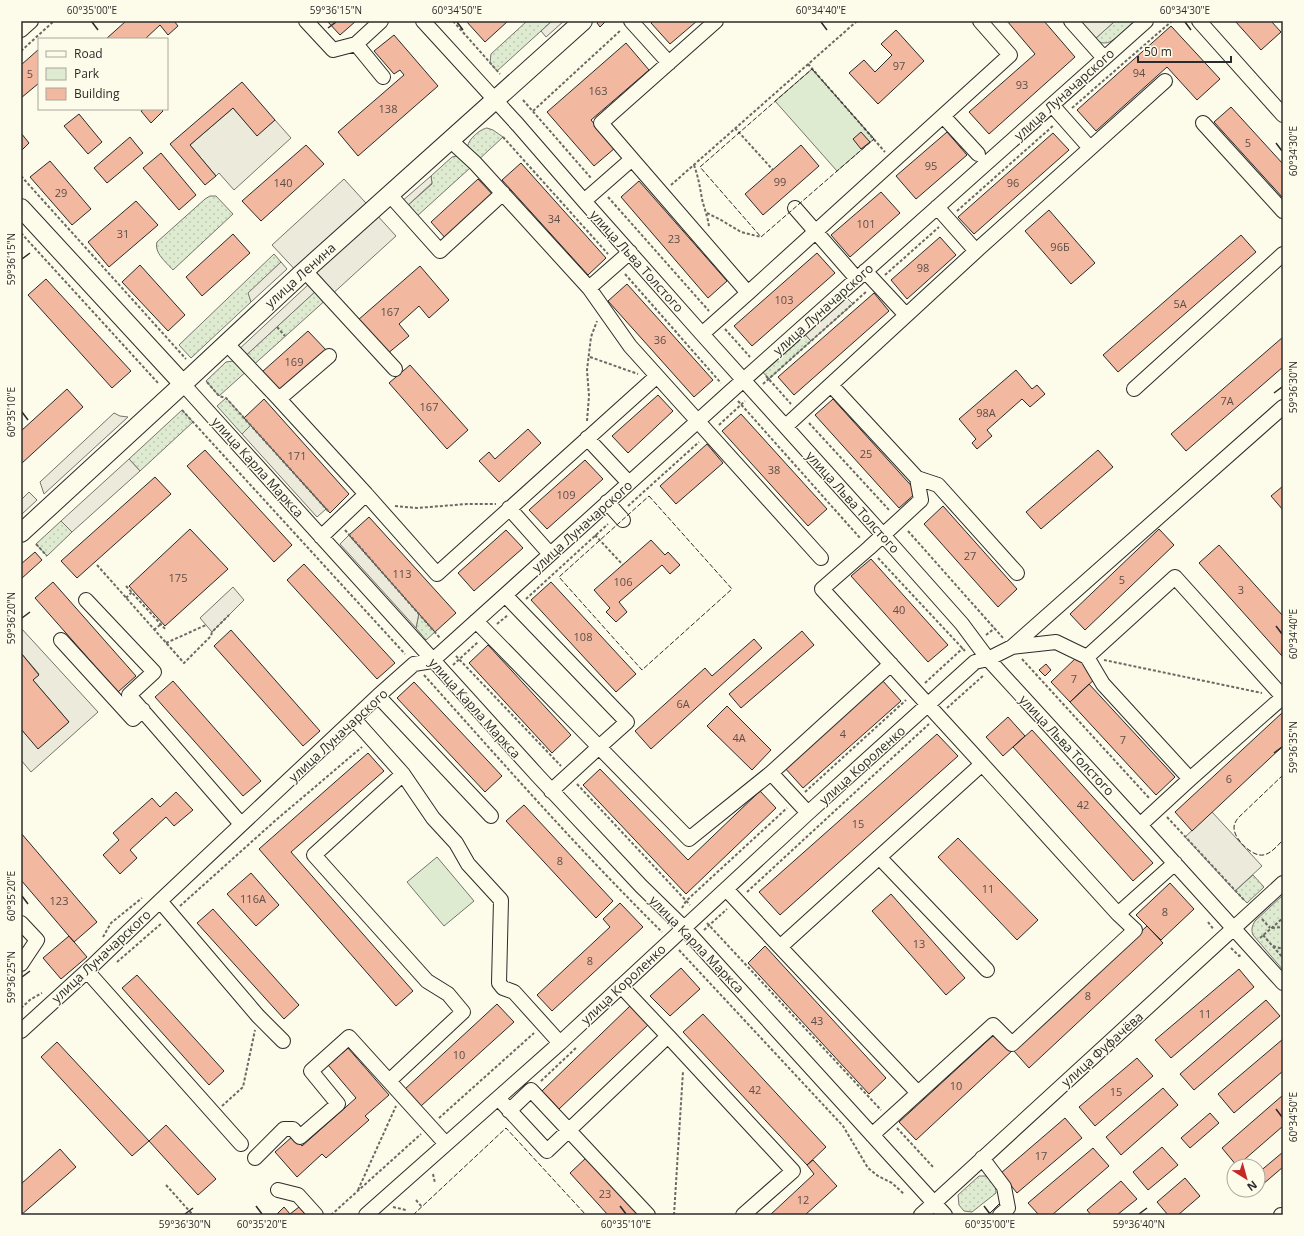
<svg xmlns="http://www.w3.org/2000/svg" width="1304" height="1236" font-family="'Open Sans',sans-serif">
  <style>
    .grass { fill: url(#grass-dots); stroke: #74746e }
    .park { fill: #deebd1; stroke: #74746e }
    .parking { fill: #eceadb; stroke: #74746e }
    .building { fill: #f2b8a0; stroke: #2b2b2b }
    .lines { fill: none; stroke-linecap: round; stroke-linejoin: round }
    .minor-casing { stroke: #2b2b2b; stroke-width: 16 }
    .major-casing { stroke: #2b2b2b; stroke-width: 20 }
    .path { stroke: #6a6964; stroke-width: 2; stroke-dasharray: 3 2; stroke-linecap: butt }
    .minor { stroke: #fdfbea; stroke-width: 14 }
    .major { stroke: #fdfbea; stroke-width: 18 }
    .fence { stroke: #2b2b2b; stroke-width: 1; stroke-dasharray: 5 2; stroke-linecap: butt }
    .ticks { fill: none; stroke: #2b2b2b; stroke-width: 1.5 }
    .labels { text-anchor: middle; stroke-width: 3; stroke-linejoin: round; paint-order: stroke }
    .number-label { font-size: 11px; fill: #5d4e48 }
    .street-label { font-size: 13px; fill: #2b2b2b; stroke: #fdfbea }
    .neatline { fill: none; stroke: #2b2b2b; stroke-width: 1.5 }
    .ticks-label { font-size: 10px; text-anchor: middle; fill: #2b2b2b }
  </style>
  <defs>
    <pattern id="grass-dots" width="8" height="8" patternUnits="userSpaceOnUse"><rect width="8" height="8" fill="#deebd1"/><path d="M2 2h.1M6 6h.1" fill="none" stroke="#bfcab4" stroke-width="1.8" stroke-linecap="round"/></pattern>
  </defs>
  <rect width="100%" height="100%" fill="#fdfbea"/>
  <!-- grass -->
  <path class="grass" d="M527,21h25l-55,50 -7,-8 1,-9z
    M1115,21h20c-7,6 -22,23 -31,22 -4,0 -6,-2 -9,-4z
    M487,128l6,2 10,7 -28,26c-2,-4 -6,-10 -7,-15 -2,-7 12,-19 19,-20z
    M457,156l5,3 8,9 -54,49 -10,-10 26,-23 -1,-8 21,-19z
    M210,196h6l17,18 -60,56c-7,-8 -19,-17 -16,-28l48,-43z
    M274,254l7,8 -32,31 2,9 -60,56 -12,-13z
    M320,287l9,10 -110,99 -13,-15 20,-19 15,-2z
    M803,332l8,9 -42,38 -8,-9z
    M226,398l25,27 -9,9 -25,-28z
    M182,410l11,12 -53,49 -11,-12z
    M61,521l11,11 -25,24 -11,-12z
    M419,613l16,19 -9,8 -10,-12z
    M1253,875l11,12 -17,16 -12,-12z
    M1283,895v75l-30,-35c-2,-5 -1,-9 2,-14z
    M979,1176h8l8,6 1,11 -24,19 -8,-1 -5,-6 -1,-10z"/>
  <!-- park -->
  <path class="park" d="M812,69l62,70 -37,32 -62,-70z
    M437,857l37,44 -30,25 -37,-44z"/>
  <!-- parking -->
  <path class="parking" d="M552,21h12l-18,16 -5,-6z
    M1079,21h36l-20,18z
    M233,108l24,27 18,-15 16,18 -57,52 -15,-17 -3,3 -26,-31z
    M431,176l1,7 -26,24 -5,-5z
    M344,179l52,57 -67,61 -11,-8 -77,71 -6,-7 75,-70 -10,-8 -28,-30z
    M281,262l6,7 -36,33 -3,-9z
    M844,295l9,9 -42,37 -8,-9z
    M114,413l6,3 8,1 -84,77 -4,-12z
    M251,425l75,84 -9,8 -75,-83z
    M129,459l11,12 -68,61 -11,-11z
    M29,492l8,8 -16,15v-15z
    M349,535l70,78 -3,15 -76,-84z
    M233,587l11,13 -32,32 -12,-14z
    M21,628l77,84 -67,60 -10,-12v-31l17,19 31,-26 -36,-42 6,-6 -18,-21z
    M1212,812l50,54 -27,25 -50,-54z"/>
  <!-- building -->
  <path class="building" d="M126,21h48l4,5 -10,9 -8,-10 -15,14h-39z
    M327,21h29l-16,14z
    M466,21h42l-23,21z
    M599,21h7l-6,6 -3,-4z
    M653,21h44l-27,23 -19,-21z
    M1007,21h37l31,36 -86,77 -20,-22 66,-58z
    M1235,21h36l10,11 -20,18z
    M1171,26l49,53 -23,21 -30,-33 -71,64 -19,-21z
    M896,30l28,31 -46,43 -29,-31 15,-13 11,12 17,-17 -11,-11z
    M394,35l44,51 -80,70 -20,-24 66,-57 -4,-5 -6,4 -20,-23z
    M626,43l23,27 -58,50 24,28 -21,18 -47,-54z
    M39,49v34l-18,15v-33z
    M242,82l33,38 -18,16 -24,-28 -43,37 26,31 -11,9 -35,-41z
    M1231,107l52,57v34l-69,-76z
    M144,109h17l2,2 -12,12 -10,-12z
    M79,114l23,28 -14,12 -24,-28z
    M861,132l9,10 -9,7 -8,-10z
    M947,132l20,23 -51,44 -20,-23z
    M21,133l8,10 -8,8z
    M1053,133l16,17 -95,84 -16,-17z
    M130,137l13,16 -36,30 -13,-15z
    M306,145l18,19 -63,57 -19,-20z
    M801,145l18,21 -56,49 -18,-21z
    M161,153l35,42 -17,15 -36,-42z
    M50,161l41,48 -19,16 -42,-48z
    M521,163l85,95 -18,17 -86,-95z
    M478,179l17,18 -48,43 -16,-18z
    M639,181l88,100 -19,17 -87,-101z
    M881,192l19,21 -50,44 -19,-22z
    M136,201l22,24 -49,42 -21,-25z
    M1049,210l46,53 -24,21 -46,-53z
    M233,234l17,19 -48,43 -16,-19z
    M1241,235l15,17 -138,120 -15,-17z
    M940,237l16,18 -49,44 -16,-19z
    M817,253l18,20 -83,73 -18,-20z
    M140,265l45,50 -17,16 -46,-49z
    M420,266l29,34 -20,18 -10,-12 -20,18 10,12 -22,18 -29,-34z
    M46,279l85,92 -19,17 -84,-93z
    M627,284l86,96 -19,17 -86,-96z
    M874,293l15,18 -95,84 -16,-18z
    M308,331l19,20 -46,42 -19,-21z
    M1283,337v30l-97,84 -15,-17z
    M410,365l58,65 -21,19 -58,-66z
    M1016,370l16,19 5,-4 8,9 -15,13 -8,-8 -35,31 5,6 -15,13 -5,-6 4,-4 -17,-20z
    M67,389l16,18 -62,57v-33z
    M658,395l15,16 -45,42 -16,-17z
    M264,399l85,95 -19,19 -86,-95z
    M833,399l84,93 -18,16 -84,-93z
    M741,414l86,95 -19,17 -86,-95z
    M528,429l13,14 -42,39 -20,-21 10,-9 6,7z
    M707,444l16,19 -47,41 -16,-18z
    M205,450l87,95 -18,17 -87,-96z
    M1098,450l15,17 -72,62 -15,-17z
    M585,460l18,19 -56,50 -18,-19z
    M155,477l16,17 -94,84 -16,-17z
    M1283,486v24l-12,-14z
    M943,506l74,83 -19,18 -74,-83z
    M369,517l87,96 -21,19 -86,-97z
    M190,529l38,40 -63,57 -36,-40z
    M1159,529l15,16 -89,85 -15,-16z
    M506,530l17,18 -49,43 -16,-18z
    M651,540l14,15 3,-3 12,13 -10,9 -8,-9 -43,37 8,10 -11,10 -10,-10 4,-4 -16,-18z
    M1219,545l64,71 -1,40 -83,-93z
    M35,552l7,8 -21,19v-15z
    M871,559l77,86 -20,17 -77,-86z
    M304,564l91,99 -18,16 -90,-99z
    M53,582l83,94 -18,16 -83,-94z
    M551,582l85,92 -20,18 -85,-92z
    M231,630l89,101 -17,15 -89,-100z
    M802,631l12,14 -73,63 -12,-14z
    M754,639l8,9 -111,101 -16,-18 70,-63 7,8z
    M488,645l83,90 -19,18 -83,-90z
    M21,653l18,22 -6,5 36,42 -31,27 -17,-20z
    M1078,656l19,21 -27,25 -19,-20z
    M1046,664l5,6 -6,6 -6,-6z
    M882,680l19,21 -98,87 -19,-21z
    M173,681l88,100 -18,15 -88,-99z
    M414,682l88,94 -17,16 -88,-94z
    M1089,684l86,93 -19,18 -86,-93z
    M727,706l44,44 -19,20 -45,-44z
    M1283,712v34l-91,85 -17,-19z
    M1008,717l17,19 -22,20 -17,-19z
    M1032,730l121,133 -20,18 -120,-134z
    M937,734l21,22 -178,159 -21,-23z
    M368,753l16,18 -93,81 122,139 -17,15 -137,-157z
    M600,769l88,91 72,-69 16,17 -90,86 -103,-109z
    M176,792l17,18 -19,16 -8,-9 -36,33 7,8 -17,16 -17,-19 16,-15 -6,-7 39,-35 8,9z
    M524,805l89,96 -17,17 -90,-97z
    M21,833l76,89 -23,20 -53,-62z
    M958,838l80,82 -21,20 -79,-83z
    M251,873l28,32 -23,21 -29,-32z
    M1170,883l24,26 -33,31 -25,-25z
    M891,894l74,84 -19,17 -74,-84z
    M620,903l23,24 -91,84 -15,-16 73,-68 -7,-8z
    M213,909l86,96 -15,14 -87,-96z
    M1147,926l16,17 -134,125 -16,-18z
    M69,936l18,21 -26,22 -18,-21z
    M765,946l121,132 -17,16 -121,-131z
    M681,968l19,21 -30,27 -20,-20z
    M1239,969l15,18 -83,71 -16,-18z
    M137,975l87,96 -15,14 -87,-97z
    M1266,1000l14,16 -86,74 -14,-16z
    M497,1004l17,18 -93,84 -16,-17z
    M630,1006l18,19 -89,84 -17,-18z
    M703,1014l123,133 -19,18 -124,-133z
    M997,1032l16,18 -97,90 -17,-18z
    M1283,1039v32l-49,42 -16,-19z
    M57,1042l92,99 -17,15 -91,-99z
    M348,1048l41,47 -24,21 4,4 -43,38 -4,-4 -25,23 -22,-25 18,-16 9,10 54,-48 -28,-33z
    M1137,1058l16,18 -58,50 -16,-19z
    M1163,1088l15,17 -57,50 -15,-18z
    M1283,1095v31l-46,40 -15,-18z
    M1210,1113l9,10 -29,25 -9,-10z
    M1065,1118l17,20 -65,55 -16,-20z
    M166,1125l50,54 -18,16 -49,-54z
    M1162,1147l16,18 -30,25 -15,-18z
    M1093,1148l16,18 -57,49h-13l-11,-12z
    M60,1149l16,18 -55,48v-31z
    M1283,1152v15l-21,18 -4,-5v-7z
    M587,1157l54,58h-33l-38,-42z
    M813,1160l24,26 -32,29h-35l44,-41 -7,-9z
    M1185,1178l15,18 -22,19h-10l-11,-13z
    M1121,1181l16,18 -20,16h-26l-4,-5z
    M999,1204l10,11h-21z
    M284,1207l6,7 9,-7 7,8h-30z"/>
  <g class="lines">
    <defs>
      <path id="minor" d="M306,21l27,29 23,-6
        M381,21l-25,23 27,33
        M423,21l95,104 66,76 118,133 181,201 79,89 26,35 152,166 143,158
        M631,21l38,42
        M1071,21l33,37
        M1199,21l84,94
        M21,30l10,-9
        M1052,105l38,43
        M943,116l35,38
        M1203,123l80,88
        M450,140l25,23 114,125 41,58 191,212
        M632,159l116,134 262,-238 -30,-34
        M389,194l51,57 63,-58
        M584,201l48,-42 -31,-36 115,-102
        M937,207l39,44
        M795,208l62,71
        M304,270l91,99
        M865,271l41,44
        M589,288l41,-36
        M702,334l46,-41
        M226,343l53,56
        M329,356l-50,43 87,95
        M183,384l355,392 103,110 43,42 261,287
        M831,385l86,93 21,7 79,88
        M1134,389l149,-135
        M786,426l190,-175 189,-170
        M587,438l42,45
        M607,502l16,18
        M509,508l41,46
        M321,537l45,-43 71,80 220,-198
        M86,600l68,72 -25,23 112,129
        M476,621l123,126 28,-25 -122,-127
        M61,640l72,79 10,-9
        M1012,647l44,-5 31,15 88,-80 108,120
        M1087,657l16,27 87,95
        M378,696l113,120
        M354,719l49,55 30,44 23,25 12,21 33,36 -2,83 4,5 11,4 46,51
        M982,764l136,150
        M771,773l120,-109
        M551,791l48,-44 90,92 82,-66 37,40
        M1140,825l50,-46 93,-82
        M879,857l108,113
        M726,889l54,58 202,-183 -160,-175 47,-41 52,-48 -4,-22
        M160,901l98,115 25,25
        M21,923l16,17 -16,24
        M780,947l138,146
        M87,971l154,173
        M621,986l47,50
        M21,1031l66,-60 73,-70 218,-205 36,-32 18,-3 298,-269 416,-371
        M389,1081l74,-69 -15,-18 -21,-13 -113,-126 89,-81
        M498,1098l49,53 121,-115 125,135 -50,44
        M509,1111l22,-21 117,125
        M872,1135l121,-110 19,19 123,-114 -17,-16 57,-51
        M255,1158l29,-29h9l7,8 38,-33 -27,-33 38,-34 97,107
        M982,1158l22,29 4,21 -8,7
        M278,1190l20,5 18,20
        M366,1215l194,-172 248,-230 167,-151 13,-3 24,-12 271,-240
        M921,1215l362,-332
        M1281,1215h2"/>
      <path id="major" d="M21,208l162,176
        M21,533l162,-149 117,-109 283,-254"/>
    </defs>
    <!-- minor casing -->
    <use href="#minor" class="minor-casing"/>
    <!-- major casing -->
    <use href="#major" class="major-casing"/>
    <!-- path -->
    <path class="path" d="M453,21l47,53
      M21,51l33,-30
      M808,64l77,88
      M523,100l68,78
      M1072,108l100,-87
      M533,111l88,-81
      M735,128l38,42
      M503,137l105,117
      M694,165c4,11 6,22 8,34 2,9 6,18 7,28
      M21,176l165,183
      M671,185l186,-164
      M608,197l101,114
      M957,211l97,-86
      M707,213l14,7 20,12 20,5
      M21,233l137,150
      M625,274l96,109
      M885,275l54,-48
      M277,327l8,9
      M725,329l25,28
      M590,357l48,17
      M766,376l25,28
      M207,382l12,14 7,2 103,114
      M763,384l104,-93
      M738,401l122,137
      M182,410l223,244
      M587,421l2,-25 -2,-26 4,-33 6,-16
      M809,423l81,88
      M719,425l26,-24
      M395,506l22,2 50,-4h29
      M628,506l71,-64
      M345,530l95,108
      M908,531l95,107
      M595,535l28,30
      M36,544l11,12
      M878,558l87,93
      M97,565l87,98 27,-27 1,-4 17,-17
      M126,586l40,44
      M126,598l6,-6
      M526,599l82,-75
      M497,624l11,-9
      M154,630l7,-6
      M986,635l9,-7
      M166,643l40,-18
      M456,656l105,110
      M1022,659l128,140
      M1104,660l158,33
      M453,665l25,-23
      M424,675c78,87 155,175 238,257
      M925,683l38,-35
      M947,708l37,-33
      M577,784l113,121
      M805,792l101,-92
      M1167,817l78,84
      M747,892l182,-168
      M180,906l96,-86 86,-73
      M682,908l4,-7 101,-93
      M1262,919l8,9
      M1208,922l6,8
      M707,923l174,187
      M1272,928l11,-1
      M704,930l23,-21
      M1263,935l20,23
      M103,937l8,-14 31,-25
      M1260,938l23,-20
      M1273,946l10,3
      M1231,948l8,8 2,-1
      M679,950l164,176 25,42 10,8 14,7 12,11
      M117,962l45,-39
      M21,1008l10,-9 11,-6
      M541,1081l36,-34
      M222,1106l21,-19 12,-57
      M439,1118l95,-85
      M897,1128l36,39
      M433,1174l2,9
      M166,1185l27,30
      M358,1190l38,-84
      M416,1200l6,7
      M393,1207l13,3
      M331,1215l90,-81
      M674,1215l9,-144"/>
    <!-- minor -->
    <use href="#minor" class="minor"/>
    <!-- major -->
    <use href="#major" class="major"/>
    <!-- fence -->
    <path class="fence" d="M812,69l62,70 -113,98 -61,-70z
      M649,496l83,93 -90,81 -83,-93z
      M1283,775l-45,43c-2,3 -4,6 -4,9 -1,11 18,30 29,28 8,-1 15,-10 20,-15
      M413,1215l93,-87 80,87"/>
  </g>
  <!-- ticks -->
  <path class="ticks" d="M92,22l6,8M457,22l6,8M821,22l6,8M1185,22l6,8M328,28l8,-6M1276,143l6,8M22,259l8,-6M1274,393l8,-6M22,412l6,8M22,618l8,-6M1276,626l6,8M1274,753l8,-6M22,896l6,8M22,977l8,-6M1276,1109l6,8M256,1206l6,8M620,1206l6,8M984,1206l6,8M185,1214l8,-6M1139,1214l8,-6"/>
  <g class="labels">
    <!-- number labels -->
    <g class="number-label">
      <text x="899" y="70">97</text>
      <text x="1139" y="77">94</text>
      <text x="30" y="78">5</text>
      <text x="1022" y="89">93</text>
      <text x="598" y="95">163</text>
      <text x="388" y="113">138</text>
      <text x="1248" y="147">5</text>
      <text x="931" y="170">95</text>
      <text x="780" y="186">99</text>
      <text x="283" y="187">140</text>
      <text x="1013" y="187">96</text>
      <text x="61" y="197">29</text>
      <text x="554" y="223">34</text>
      <text x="866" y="228">101</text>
      <text x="123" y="238">31</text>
      <text x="674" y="243">23</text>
      <text x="1060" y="251">96Б</text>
      <text x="923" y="272">98</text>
      <text x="784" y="304">103</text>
      <text x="1180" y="308">5А</text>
      <text x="390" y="316">167</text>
      <text x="660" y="344">36</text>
      <text x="294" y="366">169</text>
      <text x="1227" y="405">7А</text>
      <text x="429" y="411">167</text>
      <text x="986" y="417">98А</text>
      <text x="866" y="458">25</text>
      <text x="297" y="460">171</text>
      <text x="774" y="474">38</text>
      <text x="566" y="499">109</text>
      <text x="970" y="560">27</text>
      <text x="402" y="578">113</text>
      <text x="178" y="582">175</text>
      <text x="1122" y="584">5</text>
      <text x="623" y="586">106</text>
      <text x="1241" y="594">3</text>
      <text x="899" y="614">40</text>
      <text x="583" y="641">108</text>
      <text x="1074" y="683">7</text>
      <text x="683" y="708">6А</text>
      <text x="843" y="738">4</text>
      <text x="739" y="742">4А</text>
      <text x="1123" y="744">7</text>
      <text x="1229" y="783">6</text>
      <text x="1083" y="809">42</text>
      <text x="858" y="828">15</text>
      <text x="560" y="865">8</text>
      <text x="988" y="893">11</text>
      <text x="253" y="903">116А</text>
      <text x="59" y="905">123</text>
      <text x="1165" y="916">8</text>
      <text x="919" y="948">13</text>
      <text x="590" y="965">8</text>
      <text x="1088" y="1000">8</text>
      <text x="1205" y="1018">11</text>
      <text x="817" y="1025">43</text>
      <text x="459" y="1059">10</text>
      <text x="956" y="1090">10</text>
      <text x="755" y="1094">42</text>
      <text x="1116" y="1096">15</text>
      <text x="1041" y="1160">17</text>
      <text x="605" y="1198">23</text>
      <text x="803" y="1204">12</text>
    </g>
    <!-- street labels -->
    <g class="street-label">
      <text transform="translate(1064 94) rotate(-42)" y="5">улица Луначарского</text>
      <text transform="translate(637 261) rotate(48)" y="5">улица Льва Толстого</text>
      <text transform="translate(300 275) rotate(-42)" y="5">улица Ленина</text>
      <text transform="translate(823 309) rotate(-42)" y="5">улица Луначарского</text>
      <text transform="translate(258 467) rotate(48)" y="5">улица Карла Маркса</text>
      <text transform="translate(853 502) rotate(48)" y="5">улица Льва Толстого</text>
      <text transform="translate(582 526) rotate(-42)" y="5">улица Луначарского</text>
      <text transform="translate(475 708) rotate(48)" y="5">улица Карла Маркса</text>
      <text transform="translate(338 735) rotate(-43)" y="5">улица Луначарского</text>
      <text transform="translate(1067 745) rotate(47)" y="5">улица Льва Толстого</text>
      <text transform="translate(862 765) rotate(-42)" y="5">улица Короленко</text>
      <text transform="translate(697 944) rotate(46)" y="5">улица Карла Маркса</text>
      <text transform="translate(101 956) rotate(-43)" y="5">улица Луначарского</text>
      <text transform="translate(623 984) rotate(-43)" y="5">улица Короленко</text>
      <text transform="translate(1102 1049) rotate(-42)" y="5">улица Фуфачёва</text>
    </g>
  </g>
  <!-- border -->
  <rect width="1304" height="1236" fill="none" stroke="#fdfbea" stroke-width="44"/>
  <!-- legend -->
  <rect x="38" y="38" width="130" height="72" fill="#fdfbea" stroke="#a9a89e"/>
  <rect x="46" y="51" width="20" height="6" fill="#fdfbea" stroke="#a9a89e"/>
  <text x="74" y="58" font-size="12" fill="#2b2b2b">Road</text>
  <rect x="46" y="68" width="20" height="12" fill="#deebd1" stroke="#a9a89e"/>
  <text x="74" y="78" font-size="12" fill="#2b2b2b">Park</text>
  <rect x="46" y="88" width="20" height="12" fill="#f2b8a0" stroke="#a9a89e"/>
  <text x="74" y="98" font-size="12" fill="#2b2b2b">Building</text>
  <!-- north arrow -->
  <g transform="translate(1246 1178) rotate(143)"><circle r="19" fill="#fdfbea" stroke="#a9a89e"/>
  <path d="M0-3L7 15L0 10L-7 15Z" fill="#c62828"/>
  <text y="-6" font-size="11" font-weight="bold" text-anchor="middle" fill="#2b2b2b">N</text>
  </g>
  <!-- scale -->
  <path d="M1138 56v6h93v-6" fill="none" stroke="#2b2b2b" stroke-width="2"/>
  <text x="1144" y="56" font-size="12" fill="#2b2b2b" stroke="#fdfbea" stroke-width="3" paint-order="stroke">50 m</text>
  <rect x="22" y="22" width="1260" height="1192" class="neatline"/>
  <g class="ticks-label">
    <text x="92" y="14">60°35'00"E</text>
    <text x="336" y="14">59°36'15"N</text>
    <text x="457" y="14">60°34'50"E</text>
    <text x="821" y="14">60°34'40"E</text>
    <text x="1185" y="14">60°34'30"E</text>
    <text transform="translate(1293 151) rotate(-90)" y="4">60°34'30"E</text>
    <text transform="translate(11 259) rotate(-90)" y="4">59°36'15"N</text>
    <text transform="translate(1293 387) rotate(-90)" y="4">59°36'30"N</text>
    <text transform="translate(11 412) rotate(-90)" y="4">60°35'10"E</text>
    <text transform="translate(11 618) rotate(-90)" y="4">59°36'20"N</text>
    <text transform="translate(1293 634) rotate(-90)" y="4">60°34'40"E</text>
    <text transform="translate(1293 747) rotate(-90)" y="4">59°36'35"N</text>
    <text transform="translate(11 896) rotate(-90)" y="4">60°35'20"E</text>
    <text transform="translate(11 977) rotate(-90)" y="4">59°36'25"N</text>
    <text transform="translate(1293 1117) rotate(-90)" y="4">60°34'50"E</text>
    <text x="185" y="1228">59°36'30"N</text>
    <text x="262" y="1228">60°35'20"E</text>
    <text x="626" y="1228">60°35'10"E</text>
    <text x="990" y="1228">60°35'00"E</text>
    <text x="1139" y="1228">59°36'40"N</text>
  </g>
</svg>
